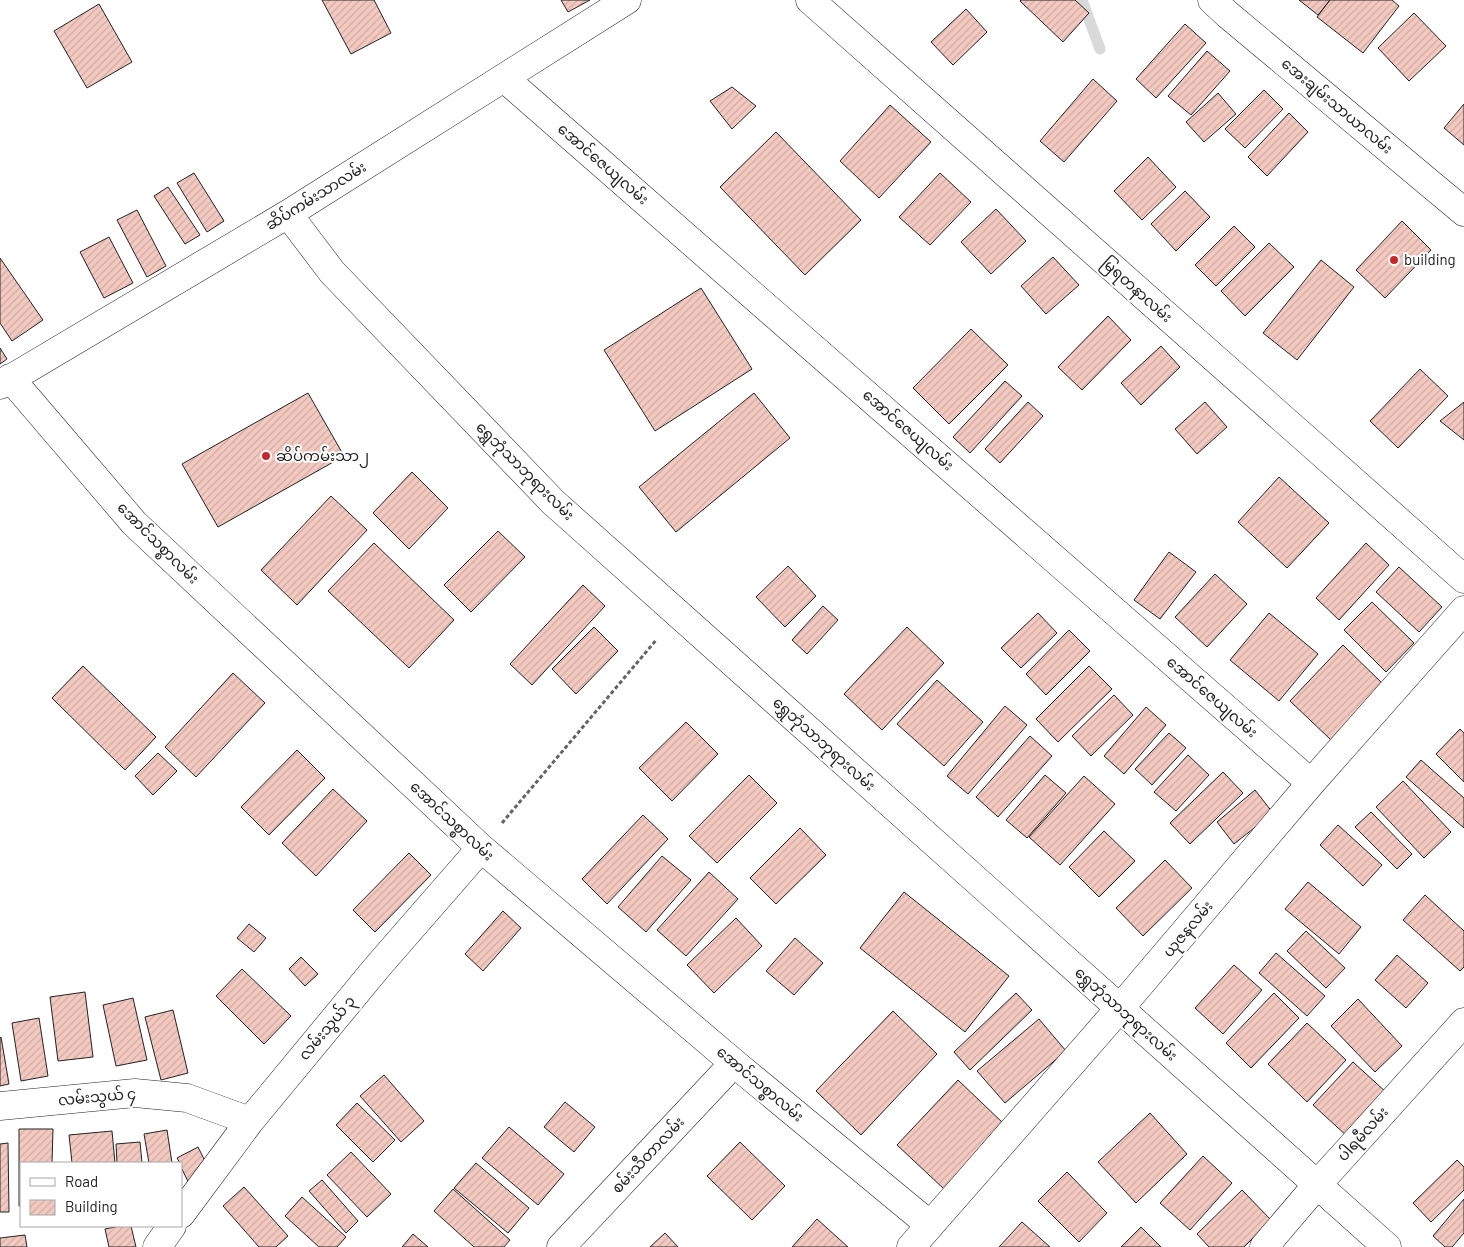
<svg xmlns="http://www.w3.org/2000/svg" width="1464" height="1247" font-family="Barlow,'Noto Sans Myanmar',sans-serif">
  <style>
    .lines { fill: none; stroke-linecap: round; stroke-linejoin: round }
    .stream { stroke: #d9d9d9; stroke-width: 11 }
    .building { fill: url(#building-hatch); stroke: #222 }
    .minor-casing { stroke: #222; stroke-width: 29 }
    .path { stroke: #646464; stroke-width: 3; stroke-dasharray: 4 2.5; stroke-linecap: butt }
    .minor { stroke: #fff; stroke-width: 28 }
    .poi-dot { fill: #c62828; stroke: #fff; stroke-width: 2 }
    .labels { text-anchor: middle; stroke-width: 4; stroke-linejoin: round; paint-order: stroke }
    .street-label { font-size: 15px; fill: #222; stroke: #fff }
    .poi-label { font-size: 15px; fill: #222; stroke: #fff; text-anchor: start }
  </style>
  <defs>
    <pattern id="building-hatch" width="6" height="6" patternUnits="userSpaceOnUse" patternTransform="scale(1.25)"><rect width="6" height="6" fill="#f3c9c0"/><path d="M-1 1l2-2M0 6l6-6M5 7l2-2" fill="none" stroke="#d0aca5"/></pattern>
  </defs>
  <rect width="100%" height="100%" fill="#fff"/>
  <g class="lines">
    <!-- stream -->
    <path class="stream" d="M1082,0l18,49"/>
  </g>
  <!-- building -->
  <path class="building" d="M322,0h52l17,33 -40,21z
    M561,0h29l-22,12z
    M1021,0h54l14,13 -26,29 -43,-41z
    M1299,0h31l-12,15z
    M1330,0h62l7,6 -36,47 -46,-36z
    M99,4l33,58 -45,26 -33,-57z
    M966,9l21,23 -34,33 -22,-23z
    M1414,13l32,33 -37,35 -31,-33z
    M1185,24l21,19 -50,55 -20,-19z
    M1207,51l23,20 -39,44 -23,-19z
    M1093,79l24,22 -53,61 -24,-21z
    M732,87l24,19 -24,23 -22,-28z
    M1264,90l19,19 -38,39 -20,-19z
    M1218,93l18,21 -32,28 -18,-20z
    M1464,104v41l-20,-17z
    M890,105l41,37 -52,56 -39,-37z
    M1289,113l19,19 -41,44 -19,-19z
    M776,132l85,88 -56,55 -85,-88z
    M1148,157l28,30 -34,33 -28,-29z
    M194,173l30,48 -17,11 -30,-49z
    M940,173l31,29 -41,43 -31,-28z
    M168,187l32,48 -15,9 -31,-48z
    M1185,191l25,26 -34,34 -25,-27z
    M996,209l30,32 -35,33 -30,-32z
    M137,210l29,56 -19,11 -30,-57z
    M1402,221l29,29 -46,48 -29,-28z
    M1234,226l21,21 -39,39 -21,-21z
    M109,237l24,46 -29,15 -24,-46z
    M1269,243l25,24 -49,49 -24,-25z
    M1053,257l26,28 -33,29 -25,-28z
    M0,258l43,62 -31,21 -12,-18z
    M1321,260l33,27 -57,73 -34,-27z
    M701,288l51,81 -97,62 -51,-81z
    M1108,316l23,24 -49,50 -24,-23z
    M971,329l37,36 -59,59 -36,-36z
    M1161,346l19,21 -39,38 -20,-22z
    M0,348l7,11 -7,5z
    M1420,369l28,27 -50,52 -28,-27z
    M1005,381l17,15 -52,57 -17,-16z
    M308,393l36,63 -126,71 -36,-63z
    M754,393l36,45 -114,94 -37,-45z
    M1028,402l15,14 -43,47 -15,-14z
    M1205,402l22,25 -30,27 -22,-25z
    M1464,402v38l-24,-19z
    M412,472l36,36 -39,41 -36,-36z
    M1279,477l50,46 -42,45 -49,-46z
    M331,496l36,34 -70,75 -36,-35z
    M498,531l27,26 -54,55 -27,-27z
    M374,543l80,77 -45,48 -81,-77z
    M1366,543l23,22 -50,55 -23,-22z
    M1169,552l27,20 -36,47 -26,-19z
    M788,566l28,30 -31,31 -29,-30z
    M1399,567l43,40 -23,25 -43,-40z
    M1215,574l32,30 -40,43 -32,-30z
    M583,585l22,21 -73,79 -22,-21z
    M1372,602l42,41 -28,29 -42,-42z
    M823,606l15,14 -31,34 -15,-14z
    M1038,613l19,20 -36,35 -20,-20z
    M1269,613l49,41 -39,47 -49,-41z
    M594,627l24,24 -42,43 -24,-25z
    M907,627l37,36 -62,67 -38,-36z
    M1069,630l21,21 -44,44 -20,-21z
    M1343,645l41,40 -53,55 -41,-39z
    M83,666l73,71 -31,33 -73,-72z
    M1089,666l23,23 -54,53 -22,-23z
    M233,673l32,30 -69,74 -31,-30z
    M937,680l46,42 -39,44 -47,-42z
    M1114,695l19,20 -42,41 -19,-20z
    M1005,706l22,19 -59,69 -21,-18z
    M1146,707l20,18 -42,49 -20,-18z
    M686,722l32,32 -46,47 -33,-33z
    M1460,729l4,4v49l-28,-28z
    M1169,733l17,15 -34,37 -17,-16z
    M1030,736l22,20 -54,61 -22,-20z
    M297,750l28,28 -56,57 -28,-28z
    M158,753l19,18 -24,24 -18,-19z
    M1188,755l21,20 -33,36 -22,-19z
    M1421,760l43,38v30l-58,-51z
    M1223,772l20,21 -53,51 -20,-21z
    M749,775l28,28 -60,60 -28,-27z
    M1045,775l21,18 -39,45 -21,-18z
    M1084,776l31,28 -55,61 -31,-28z
    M1403,781l48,51 -27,26 -48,-51z
    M333,789l34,32 -51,55 -34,-33z
    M1255,790l18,23 -39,31 -17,-22z
    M1371,812l41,42 -15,15 -42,-42z
    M643,815l25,24 -61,65 -25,-25z
    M1338,825l44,40 -19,21 -43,-41z
    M800,828l26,27 -50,49 -26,-26z
    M1104,831l31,30 -36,36 -30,-30z
    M409,853l22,22 -56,57 -22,-22z
    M662,856l29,24 -45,52 -28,-25z
    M1165,860l27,28 -49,48 -27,-28z
    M709,872l29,27 -52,57 -29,-26z
    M1308,882l53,45 -22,27 -54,-45z
    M904,892l105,84 -44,56 -105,-84z
    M1425,895l39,36v36l-4,4 -57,-51z
    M503,911l18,17 -38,43 -18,-17z
    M736,918l26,28 -48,47 -27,-28z
    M249,924l17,14 -12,14 -17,-14z
    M1306,931l39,37 -19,20 -39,-37z
    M795,938l28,25 -29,32 -28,-24z
    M1276,953l49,43 -18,20 -48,-43z
    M1397,955l31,28 -22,25 -31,-28z
    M301,957l17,17 -13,12 -16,-17z
    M1234,965l28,25 -39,44 -28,-26z
    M242,969l49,47 -27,28 -48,-48z
    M85,992l8,65 -35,4 -8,-64z
    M1016,993l16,17 -62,60 -16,-18z
    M1274,993l25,25 -48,50 -25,-25z
    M133,998l14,62 -31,6 -13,-61z
    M1358,999l44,47 -27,26 -44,-46z
    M173,1010l15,63 -27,7 -16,-63z
    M893,1011l44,43 -76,81 -45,-44z
    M39,1018l9,58 -27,5 -9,-58z
    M1039,1019l27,32 -61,52 -28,-32z
    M1307,1023l39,37 -39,42 -39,-38z
    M1,1037l8,47 -9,2v-48z
    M1353,1062l34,31 -39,44 -35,-32z
    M384,1075l40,46 -23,21 -41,-46z
    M958,1080l46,44 -60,65 -47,-44z
    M565,1102l30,25 -21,25 -30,-25z
    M357,1103l38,37 -22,22 -37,-37z
    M1150,1113l37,41 -51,49 -38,-41z
    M509,1127l55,47 -26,31 -56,-47z
    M19,1129h34l-1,34h-31v43h-2z
    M167,1130l5,33h-23l-5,-29z
    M112,1131l3,32h-43l-3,-28z
    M140,1142l2,21h-25l-1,-19z
    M740,1142l45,44 -33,34 -45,-44z
    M8,1143l1,69h-9v-68z
    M198,1147l18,36 -22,11 -13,-27v-4h-1l-3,-5z
    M351,1152l40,42 -24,23 -40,-42z
    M1203,1156l29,27 -42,47 -30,-27z
    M1457,1160l7,7v23l-33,32 -18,-19z
    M476,1163l53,45 -21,25 -54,-45z
    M1067,1172l40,41 -28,29 -41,-41z
    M322,1180l36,41 -12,12 -37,-42z
    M244,1187l44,49 -12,11h-17l-36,-41z
    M453,1189l57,51 -6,7h-30l-40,-36z
    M1242,1190l29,30 -27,27h-35l-12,-13z
    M302,1197l44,40 -9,10h-18l-34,-31z
    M1464,1199v34l-12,14h-7l-12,-11z
    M817,1219l31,28h-56z
    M1022,1222l28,25h-51z
    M120,1226h11l5,21h-27l-4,-18z
    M1141,1227l20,20h-40z
    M665,1233l13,14h-28z
    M413,1234l15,13h-26z
    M25,1235l2,12h-27v-9z"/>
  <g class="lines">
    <defs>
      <path id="minor" d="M810,0l654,579
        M1212,0l15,14 237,198
        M504,78l807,705
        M288,214l44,58 221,230 834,745
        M10,378l124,145 347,325 253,215 196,162
        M0,385l288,-171 339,-214
        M0,1106l135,-13 52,5 63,23
        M181,1214l69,-93 129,-156 102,-117
        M157,1247l15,-21
        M561,1247l173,-184
        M911,1247l209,-239 191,-225 153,-173
        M1264,1247l52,-61 148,-164"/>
    </defs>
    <!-- minor casing -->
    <use href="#minor" class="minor-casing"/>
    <!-- path -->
    <path class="path" d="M502,823l155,-184"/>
    <!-- minor -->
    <use href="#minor" class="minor"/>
  </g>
  <!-- markers -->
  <g class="poi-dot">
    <circle cx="1394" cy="260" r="5"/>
    <circle cx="266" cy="456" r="5"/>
  </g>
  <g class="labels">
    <!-- street labels -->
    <g class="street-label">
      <text transform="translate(1337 106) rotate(40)" y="5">အေးချမ်းသာယာလမ်း</text>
      <text transform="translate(603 164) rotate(41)" y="5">အောင်ဇေယျလမ်း</text>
      <text transform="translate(316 196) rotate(-32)" y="5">ဆိပ်ကမ်းသာလမ်း</text>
      <text transform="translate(1137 290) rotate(42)" y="5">မြရတနာလမ်း</text>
      <text transform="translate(908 430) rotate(41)" y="5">အောင်ဇေယျလမ်း</text>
      <text transform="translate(525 471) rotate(45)" y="5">ရွှေဘုံသာဘုရားလမ်း</text>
      <text transform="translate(158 543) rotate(45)" y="5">အောင်သစ္စာလမ်း</text>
      <text transform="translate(1212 697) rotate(41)" y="5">အောင်ဇေယျလမ်း</text>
      <text transform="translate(824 744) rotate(42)" y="5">ရွှေဘုံသာဘုရားလမ်း</text>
      <text transform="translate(452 821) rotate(43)" y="5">အောင်သစ္စာလမ်း</text>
      <text transform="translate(1188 929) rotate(-50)" y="5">ယုဇနလမ်း</text>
      <text transform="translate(1126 1014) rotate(42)" y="5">ရွှေဘုံသာဘုရားလမ်း</text>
      <text transform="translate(327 1028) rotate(-50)" y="5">လမ်းသွယ် ၃</text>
      <text transform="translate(760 1084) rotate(40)" y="5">အောင်သစ္စာလမ်း</text>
      <text transform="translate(97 1097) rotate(-5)" y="5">လမ်းသွယ် ၄</text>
      <text transform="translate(1363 1134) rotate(-48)" y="5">ပါရမီလမ်း</text>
      <text transform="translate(648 1155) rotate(-47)" y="5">စမ်းသီတာလမ်း</text>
    </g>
    <!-- poi labels -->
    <g class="poi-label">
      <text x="1404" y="265">building</text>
      <text x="276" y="461">ဆိပ်ကမ်းသာ၂</text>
    </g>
  </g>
  <!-- legend -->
  <rect x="20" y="1162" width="162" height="65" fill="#ffffff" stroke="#a7a7a7"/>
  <rect x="30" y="1178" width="25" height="8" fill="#ffffff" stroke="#a7a7a7"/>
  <text x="65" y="1187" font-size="15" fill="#222222">Road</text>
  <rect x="30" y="1200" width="25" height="15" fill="url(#building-hatch)" stroke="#a7a7a7"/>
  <text x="65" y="1212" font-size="15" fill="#222222">Building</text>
</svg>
